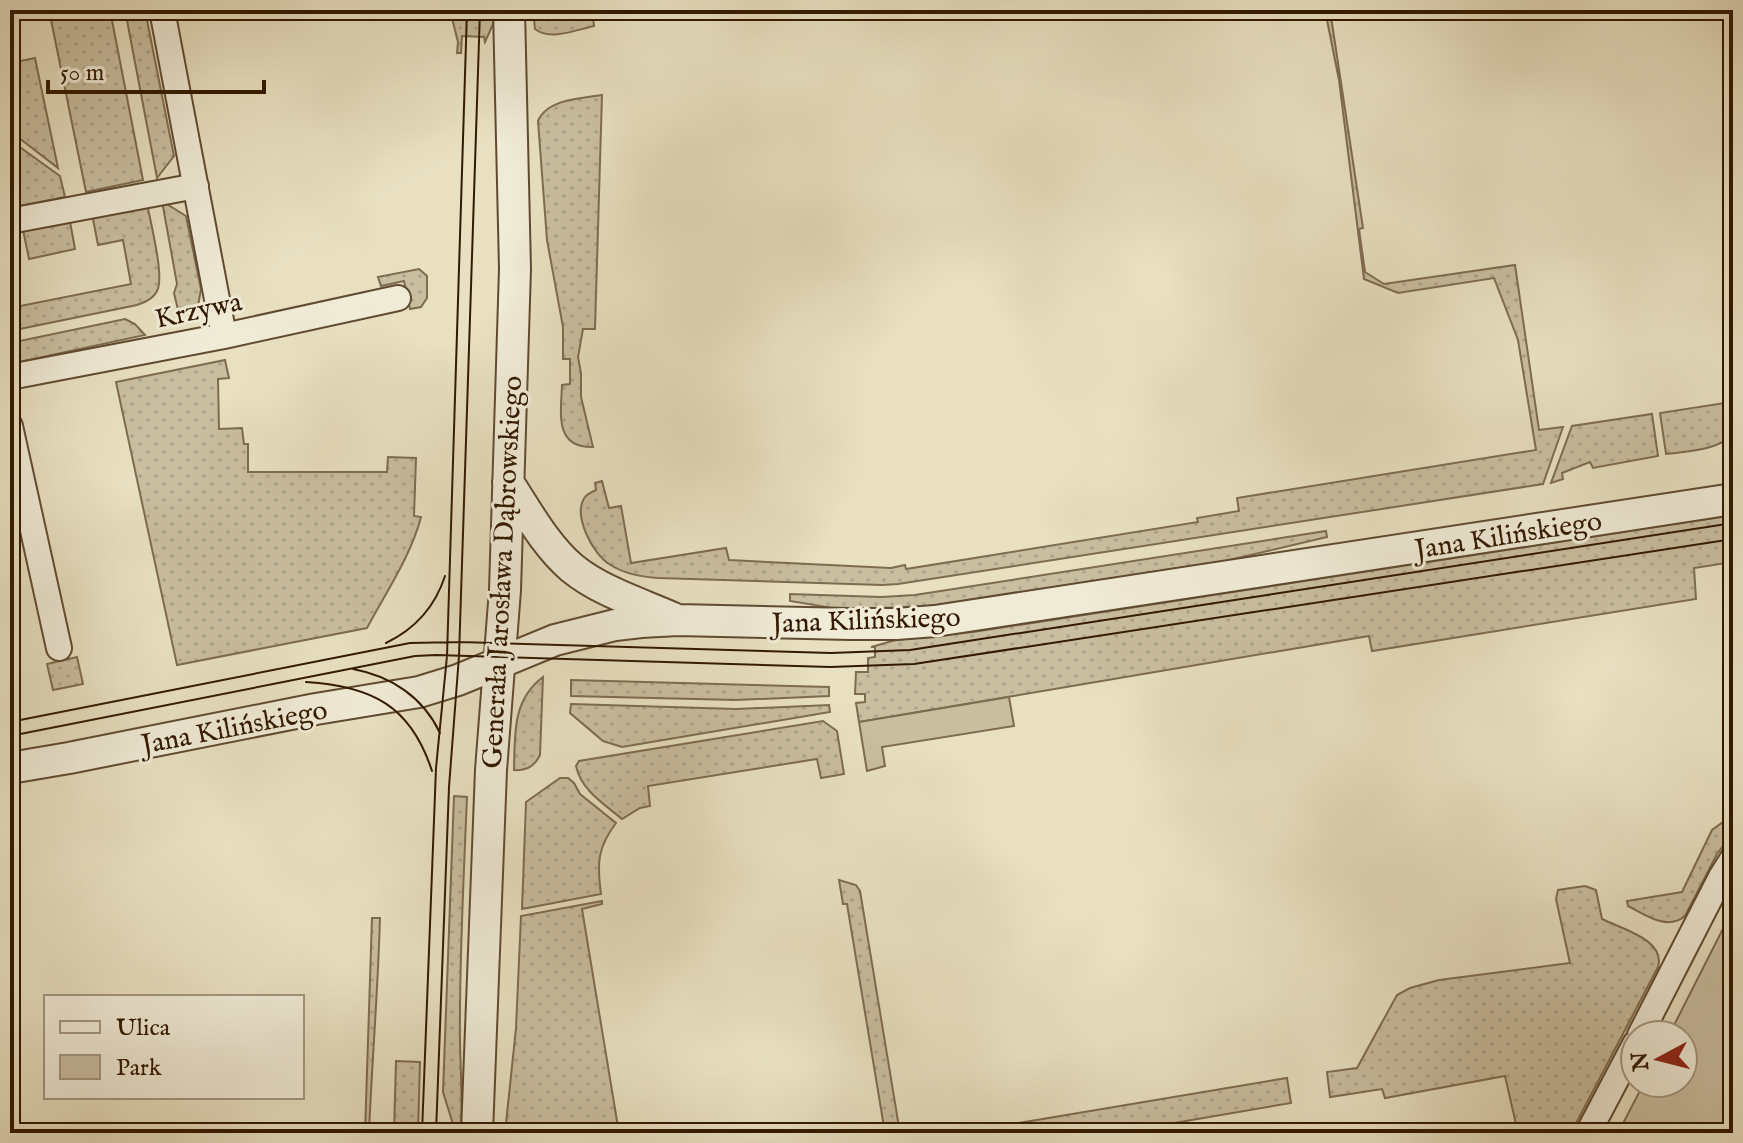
<svg xmlns="http://www.w3.org/2000/svg" width="1743" height="1143" font-family="'IM FELL English',serif">
  <style>
    .grass { fill: url(#grass-dots); stroke: #7e6c50; stroke-width: 2 }
    .green { fill: #c9bea0; stroke: #7e6c50; stroke-width: 2 }
    .lines { fill: none; stroke-linecap: round; stroke-linejoin: round }
    .minor-casing { stroke: #604b30; stroke-width: 28 }
    .tertiary-casing { stroke: #604b30; stroke-width: 34 }
    .minor { stroke: #f0ebd7; stroke-width: 24 }
    .tertiary { stroke: #f0ebd7; stroke-width: 30 }
    .tram { stroke: #321900; stroke-width: 2 }
    .labels { text-anchor: middle; stroke-width: 6; stroke-linejoin: round; paint-order: stroke }
    .street-label { font-size: 28px; fill: #321900; stroke: #f0ebd7 }
  </style>
  <defs>
    <pattern id="grass-dots" width="8" height="8" patternUnits="userSpaceOnUse" patternTransform="scale(2)"><rect width="8" height="8" fill="#c9bea0"/><path d="M2 2h.1M6 6h.1" fill="none" stroke="#ada388" stroke-width="1.8" stroke-linecap="round"/></pattern>
  </defs>
  <rect width="100%" height="100%" fill="#e8e0c1"/>
  <filter id="stains"><feTurbulence type="fractalNoise" baseFrequency=".0025" numOctaves="4"/><feColorMatrix values="0 0 0 0 .2 0 0 0 0 .09 0 0 0 0 .02 0 0 0 .5 -.17"/></filter>
  <radialGradient id="worn" r=".72"><stop offset=".6" stop-color="#630" stop-opacity="0"/><stop offset="1" stop-color="#630" stop-opacity=".3"/></radialGradient>
  <!-- grass -->
  <path class="grass" d="M49,10h61l33,170 -57,12z
    M125,10h20l29,146 -17,22z
    M450,10h43l1,12 -9,20 -1,-5 -22,-1 -1,17h-4l1,-11z
    M533,10h59l2,16c-18,4 -44,15 -59,3z
    M1325,10h5l33,218 -4,1 6,43 19,12 131,-19 24,165 24,-3 -20,57 -645,100 -16,1 -224,-7c-17,-1 -34,-4 -49,-14 -16,-10 -37,-49 -24,-67 2,-3 7,-5 11,-7l-1,-7 7,-2 7,27 12,-2 10,57 95,-15 3,12 162,8 14,-3 1,4 292,-47 -1,-4 42,-7 -2,-13 299,-48 -18,-110 -24,-62 -96,15 -34,-14 -25,-199z
    M35,58l23,110 -48,-37v-68z
    M602,95l-7,234h-12l-5,28 3,16v24l12,50c-39,1 -32,-34 -31,-62l8,-1v-25h-7v-32l-16,-87 -9,-119c9,-22 44,-23 64,-26z
    M10,140l50,36 5,21 -50,10 -5,-19z
    M162,201l24,15 15,73 -3,17 -20,4 -4,-17 3,-9z
    M147,203c3,18 18,74 10,88 -4,8 -12,11 -20,14l-127,26v-23l121,-24 -8,-44 -25,5 -6,-31z
    M69,216l6,33 -46,10 -7,-34z
    M419,269l8,7v22l-6,9 -11,2 -6,-28 -23,5 -3,-9z
    M125,319l10,5 10,11 -135,29v-21z
    M225,360l4,18 -11,1 1,50 23,-1 2,16h4v28h139l1,-15 28,1 -2,58 7,1c-10,39 -35,75 -54,111l-190,37 -61,-283z
    M1728,374h5v60c-16,17 -45,17 -67,20l-6,-41 65,-10 -2,-22z
    M1652,414l6,42 -65,12 -3,-6 -28,11 1,6 -12,4 21,-57z
    M1733,515v47l-39,6 2,31 -324,52 -3,-15 -510,86 -3,-19 9,-1v-8h-10l1,-22h12v-14l7,-1v-10h-4l25,-7 77,-8z
    M1326,531l1,6 -102,24 -292,45 -79,3 -22,-1 -42,-7v-7l92,3 33,-2z
    M77,657l6,27 -30,6 -6,-26z
    M543,677l-3,78c-5,11 -14,16 -26,15 1,-35 -2,-70 29,-93z
    M571,680l258,7v9l-93,4 -165,-4z
    M571,704l165,5 93,-4 1,7 -208,35 -19,-6 -33,-28z
    M823,721l14,10 7,43 -23,4 -4,-19 -169,27 2,20 -10,2 -18,11c-18,-15 -41,-29 -46,-53l3,-5z
    M560,778h8l6,5 6,11 36,29c-19,25 -19,41 -15,71l-79,15 4,-107z
    M454,796l13,1c-3,74 -7,148 -7,221 -1,35 3,70 1,105l-3,4 -5,-3 -10,-32z
    M1733,815v18l-16,21 -32,62c-18,15 -39,-1 -57,-10l-1,-5 55,-9 30,-62z
    M839,880l17,5 4,6 40,242h-15l-38,-229h-4z
    M1585,886l11,4 6,29c20,10 64,21 56,48l-87,166h-53l-13,-57 -120,22 -3,-9 -52,8 -3,-25 30,-4 40,-73 13,-7 29,-8 131,-17 -14,-64 2,-9z
    M602,901v3l-20,5 37,224h-114l11,-105 5,-112z
    M372,918h8c-2,72 -8,143 -11,215h-4z
    M396,1061l24,1 -2,71h-24z
    M1287,1078l4,25 -175,30h-102l5,-10z"/>
  <!-- green -->
  <path class="green" d="M1009,697l5,29 -132,21 3,19 -18,5 -8,-49z
    M1733,909v224h-115l26,-50h39v-48h-14z"/>
  <g class="lines">
    <defs>
      <path id="minor" d="M162,10l62,326
        M10,221l186,-35
        M10,377l214,-41 174,-38
        M10,426l49,222
        M1640,1035l81,-158 12,-19
        M1588,1133l47,-89"/>
      <path id="tertiary" d="M508,482c19,29 37,63 64,86 28,23 67,35 101,50
        M10,768l59,-10 247,-49 103,-17 39,-12 97,-40 60,-15 26,-3 37,-2 172,4h46l39,-3 798,-122
        M477,1133l14,-363 14,-180 10,-321 -6,-259"/>
    </defs>
    <!-- minor casing -->
    <use href="#minor" class="minor-casing"/>
    <!-- tertiary casing -->
    <use href="#tertiary" class="tertiary-casing"/>
    <!-- minor -->
    <use href="#minor" class="minor"/>
    <!-- tertiary -->
    <use href="#tertiary" class="tertiary"/>
    <!-- tram -->
    <path class="tram" d="M386,643c29,-14 49,-36 59,-67
      M353,669c38,7 70,28 87,64
      M306,682c66,4 105,24 126,89
      M10,722l400,-79 50,-1 371,11 79,-3 823,-127
      M10,736l405,-80 21,-1 394,12 84,-3 819,-125
      M422,1133l14,-365 11,-112 20,-646
      M436,1133l13,-346 10,-131 21,-646"/>
  </g>
  <g class="labels">
    <!-- street labels -->
    <g class="street-label">
      <text transform="translate(198 309) rotate(-12)" y="10">Krzywa</text>
      <text transform="translate(1508 534) rotate(-9)" y="10">Jana Kilińskiego</text>
      <text transform="translate(501 572) rotate(-87)" y="10">Generała Jarosława Dąbrowskiego</text>
      <text transform="translate(866 619) rotate(-2)" y="10">Jana Kilińskiego</text>
      <text transform="translate(234 726) rotate(-11)" y="10">Jana Kilińskiego</text>
    </g>
  </g>
  <!-- margin -->
  <rect width="1743" height="1143" fill="none" stroke="#e8e0c1" stroke-width="40"/>
  <rect x="12" y="12" width="1719" height="1119" fill="none" stroke="#321900" stroke-width="4"/>
  <rect x="20" y="20" width="1703" height="1103" fill="none" stroke="#321900" stroke-width="2"/>
  <!-- legend -->
  <rect x="44" y="995" width="260" height="104" fill="#f0ebd7" stroke="#a49781" stroke-width="2"/>
  <rect x="60" y="1021" width="40" height="12" fill="#f0ebd7" stroke="#a49781" stroke-width="2"/>
  <text x="116" y="1035" font-size="24" fill="#321900">Ulica</text>
  <rect x="60" y="1055" width="40" height="24" fill="#c9bea0" stroke="#a49781" stroke-width="2"/>
  <text x="116" y="1075" font-size="24" fill="#321900">Park</text>
  <!-- north arrow -->
  <g transform="translate(1659 1059) rotate(263)"><circle r="38" fill="#f0ebd7" stroke="#a49781" stroke-width="2"/>
  <path d="M0-6L14 30L0 20L-14 30Z" fill="#8f2418"/>
  <text y="-12" font-size="22" font-weight="bold" text-anchor="middle" fill="#321900">N</text>
  </g>
  <!-- scale -->
  <path d="M48 80v12h216v-12" fill="none" stroke="#321900" stroke-width="4"/>
  <text x="60" y="80" font-size="24" fill="#321900" stroke="#f0ebd7" stroke-width="6" paint-order="stroke">50 m</text>
  <rect width="100%" height="100%" filter="url(#stains)"/>
  <rect width="100%" height="100%" fill="url(#worn)"/>
</svg>
